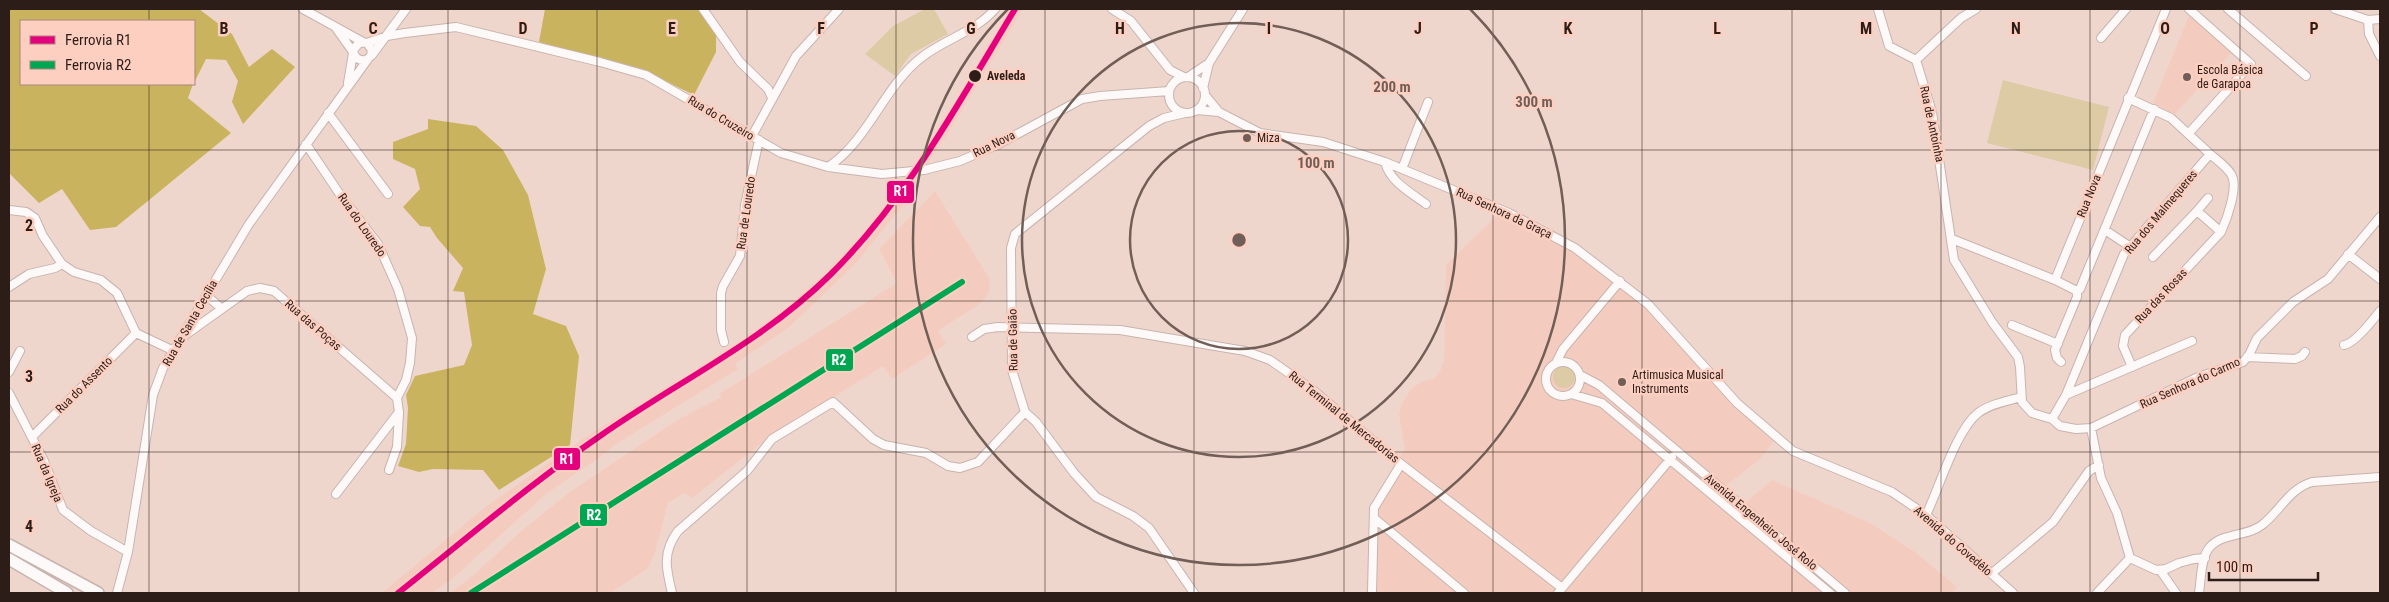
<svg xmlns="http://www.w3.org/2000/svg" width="2389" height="602" font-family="'Roboto Condensed',sans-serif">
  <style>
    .built { fill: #f4ccbf }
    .green { fill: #dccba4 }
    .forest { fill: #cab35f }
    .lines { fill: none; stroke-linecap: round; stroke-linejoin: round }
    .minor-casing { stroke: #c7b4ae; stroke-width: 10 }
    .highway-casing { stroke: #c7b4ae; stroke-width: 14 }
    .minor { stroke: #fdf9f8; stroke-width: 8 }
    .highway { stroke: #fdf9f8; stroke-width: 11 }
    .rail { stroke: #d6cfcc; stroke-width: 2; stroke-dasharray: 6 6; stroke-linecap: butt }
    .rail-1-casing { stroke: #fccfc0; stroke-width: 10 }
    .rail-2-casing { stroke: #fccfc0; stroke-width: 10 }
    .rail-1 { stroke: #e5007d; stroke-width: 6 }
    .rail-2 { stroke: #00a651; stroke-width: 6 }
    .grid { fill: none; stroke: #2d1d18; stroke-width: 1; stroke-opacity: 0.55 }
    .ring { fill: none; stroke: #715e57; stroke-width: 2.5 }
    .stop-dot { fill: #2d1d18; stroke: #fccfc0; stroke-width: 2 }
    .poi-dot { fill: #715e57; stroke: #fccfc0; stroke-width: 2 }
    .labels { text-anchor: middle; stroke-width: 5; stroke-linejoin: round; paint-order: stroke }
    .poi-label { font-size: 12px; fill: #2d1d18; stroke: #fccfc0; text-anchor: start }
    .stop-label { font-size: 12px; font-weight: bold; fill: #2d1d18; stroke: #fccfc0; text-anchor: start }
    .street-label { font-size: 12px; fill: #2d1d18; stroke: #fccfc0 }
    .grid-label { font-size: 16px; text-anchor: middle; font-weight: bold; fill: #2d1d18; stroke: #fccfc0; stroke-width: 5; stroke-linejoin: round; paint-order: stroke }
    .centre { fill: #715e57; stroke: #fccfc0; stroke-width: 2.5 }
    .ring-label { font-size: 15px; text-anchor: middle; font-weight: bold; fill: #715e57; stroke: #fccfc0; stroke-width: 5; stroke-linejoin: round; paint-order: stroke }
    .line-badge { stroke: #fccfc0; stroke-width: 2 }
    .badge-label { font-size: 14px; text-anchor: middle; font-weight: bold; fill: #fff }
  </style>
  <rect width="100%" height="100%" fill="#efd6cd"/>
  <!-- built -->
  <path class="built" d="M1013,9h10l-72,119 -37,57v6l-57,71 -34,33 -35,33 -53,36 3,5 -122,75 -16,13 -54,37 -94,85 -20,14h-50l102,-85 103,-72 84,-52 49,-28 63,-46 37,-32 29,-29 59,-69 36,-56z
    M2189,16l7,1 37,34 -58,63 -22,-11z
    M935,191l54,87 1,6 -1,8 -8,11 -43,28 8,13 -54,35 -9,-13 -120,76 -71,56 -8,-5 -16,10 -14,53 -7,13 -37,24h-160l25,-19 45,-42 47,-38 107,-72 47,-25 -2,-3 178,-111 -18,-34z
    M1497,215l59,26 56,38 34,30 92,99 36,33 -14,18 -34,27 19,17 27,-23 98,43 45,29 42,35 -5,6h-586l4,-87 35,-57 -6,-34 2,-10 11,-17 11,-7 11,-2 6,-8 4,-11 2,-95z"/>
  <!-- green -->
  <path class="green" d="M925,9h9l14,25 -37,20 -16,22 -30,-22 28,-28z
    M2003,80l106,27 -16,63 -106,-27z
    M1553 377a11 11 0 1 1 22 0a11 11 0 1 1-22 0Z"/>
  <!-- forest -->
  <path class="forest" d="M9,9h190l33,25 17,33 23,-18 23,18 -52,57 -11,-22 6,-21 -12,-21 -20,-1 -12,24v-62h-173v63h172l-5,14 43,35 -115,94 -26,3 -28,-41 -23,14 -30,-30z
    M545,9h154l17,23v20l-22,43 -45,-22 -110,-31z
    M428,119l48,7 27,24 25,45 18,74 -13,45 33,12 13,30 -9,89 -71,45 -16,-20 -50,-1 -14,3 -21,-6 8,-22 2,-36 -2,-13 9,-19 49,-11 8,-20 -8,-53 -11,-1 10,-23 -26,-30 -7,-11 -10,-1 -17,-19 17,-18 -5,-20 -22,-10v-17l35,-13z"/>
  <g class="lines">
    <defs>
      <path id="minor" d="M303,9l60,33
        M703,9l37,53 28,27 4,9
        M1112,9l19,12 39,49 14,7
        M1878,9l11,37 27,14
        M1976,9l-15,9 -45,42 16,52 22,148 38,62 26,35 2,10 2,35 10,11 20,6 8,7 16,3 15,-1 107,-51 45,-15 6,-7 8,-17 36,-36 35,-23 52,-62
        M2228,9l78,67
        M2335,9l33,11 12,-1
        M2368,20l1,14 11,22
        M336,28l17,24
        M2101,38l25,-29
        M367,43l5,7 -1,6 -5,4c-7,1 -12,-2 -13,-10l7,-8 7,1 20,-7 18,-3 51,-6 144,35 46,13 135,78 47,14 54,7 42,-4 36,-9 37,-16 85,-46 18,-3 69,-5
        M372,55l34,-46
        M1169 95a18 18 0 1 1 36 0a18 18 0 1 1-36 0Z
        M1188,77l21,-14
        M348,83l5,-30
        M1203,88l6,-25 34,-54
        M1205,95l14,17 41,21 63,9 62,20 124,51 66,35 73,56 89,99 56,48 99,41 34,23 87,78
        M1196,110l23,2
        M328,113l60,81
        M1185,113l-21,5 -15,8 -134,108 -4,14 1,122 13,42 11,10 38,51 22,24 37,19 16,12 45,65
        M2189,133l62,-69 -62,-55
        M752,136l44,-80 43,-47
        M306,144l35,52 37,48 20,45 14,49 -2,25 -4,17 -9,18
        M1385,162c5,20 25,30 41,42
        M828,167c41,-27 55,-80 94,-110 23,-18 53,-25 73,-48
        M1402,169l26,-67
        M9,210l17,2 9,6 8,18 19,28 12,8 27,8 16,13 19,40 38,18
        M2197,211l11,-13
        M2105,230l24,16
        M1952,239l103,41 111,-271
        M2348,254l32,25
        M2153,257l44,-46 24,21
        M2055,280l22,11v6l-22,53 2,8 4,4
        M9,287l20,-13 26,-6 7,-4
        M2080,289l74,-180
        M206,295l15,13
        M2012,325l46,19
        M184,336l63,-45 13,-3 14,3 123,107
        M972,337l12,-8 14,-2 122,3 125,21 25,9 43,30 88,74 161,124
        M724,342l-3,-12v-37l2,-7 17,-30 5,-51 14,-65
        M2344,345c10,-1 29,-25 36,-34
        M2247,357l48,2 7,-3 3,-4
        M1546 379a17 17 0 1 1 34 0a17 17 0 1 1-34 0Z
        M1556,363l7,-14 57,-68
        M2132,367l-9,-21 2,-11 96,-103c6,-13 18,-46 10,-58 -5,-8 -14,-14 -21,-20
        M9,372l11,-21
        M1580,375l19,10 246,208
        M9,393l35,68 19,49 28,21 37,21
        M1571,394l31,9 228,190
        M2066,395l126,-54
        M2052,419l14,-24 58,-141 86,-100 -39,-36 -43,-20
        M2091,428l10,50 16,35 13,45
        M32,437l104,-104
        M389,470l8,-23 2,-34
        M336,494l63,-82 -2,-14
        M1926,515c13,-26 30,-85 52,-102 12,-9 29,-12 43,-16
        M1374,518l90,75
        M2130,558l26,12 10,-1 13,-6 15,-4 11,-1
        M2160,570l16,23
        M1991,574l62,-52 36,-51 10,-6
        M117,593l11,-41 25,-157 10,-27 86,-144 119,-165
        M672,593c-6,-24 -10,-41 6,-62l69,-60 25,-32 61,-37 40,37 11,6 42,8 22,13 12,2 18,-6 47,-50
        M1372,593l2,-85 27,-44
        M1558,593l114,-136
        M2097,593l33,-35
        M2199,593c2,-13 2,-35 10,-45 13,-16 38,-11 53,-23 18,-14 27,-36 50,-43l68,-5"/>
      <path id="highway" d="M9,545l89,48
        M9,559l58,34"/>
    </defs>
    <!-- minor casing -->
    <use href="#minor" class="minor-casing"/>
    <!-- highway casing -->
    <use href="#highway" class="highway-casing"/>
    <!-- minor -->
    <use href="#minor" class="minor"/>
    <!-- highway -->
    <use href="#highway" class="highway"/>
    <!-- rail -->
    <path class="rail" d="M471,593l491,-311"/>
    <defs>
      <path id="rail-1" d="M398,593c67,-53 132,-109 202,-157 77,-54 162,-94 230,-161 78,-77 129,-173 185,-266"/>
      <path id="rail-2" d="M471,593l491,-311"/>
    </defs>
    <!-- rail-1 casing -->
    <use href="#rail-1" class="rail-1-casing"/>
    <!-- rail-2 casing -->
    <use href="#rail-2" class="rail-2-casing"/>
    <!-- rail-1 -->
    <use href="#rail-1" class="rail-1"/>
    <!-- rail-2 -->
    <use href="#rail-2" class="rail-2"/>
  </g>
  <!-- grid -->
  <path class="grid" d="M149,9v12M299,9v584M448,9v584M597,9v584M747,9v584M896,9v584M1045,9v584M1194,9v584M1344,9v584M1493,9v584M1642,9v584M1792,9v584M1941,9v584M2090,9v584M2240,9v584M149,84v509M9,150h2371M9,301h2371M9,452h2371"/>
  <!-- distance rings -->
  <g class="ring">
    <circle cx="1239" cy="240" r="109"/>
    <circle cx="1239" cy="240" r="217"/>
    <path d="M1470 9A326 326 0 1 1 1008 9"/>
  </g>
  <!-- markers -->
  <circle class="stop-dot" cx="975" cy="76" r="7"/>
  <g class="poi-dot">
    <circle cx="2187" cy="77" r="5"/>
    <circle cx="1247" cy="138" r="5"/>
    <circle cx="1622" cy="382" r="5"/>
  </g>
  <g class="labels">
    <!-- poi labels -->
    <g class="poi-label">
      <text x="2197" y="74">Escola Básica<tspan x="2197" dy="14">de Garapoa</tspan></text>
      <text x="1257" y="142">Miza</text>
      <text x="1632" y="379">Artimusica Musical<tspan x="1632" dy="14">Instruments</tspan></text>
    </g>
    <!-- stop labels -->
    <g class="stop-label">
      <text x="987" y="80">Aveleda</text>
    </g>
    <!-- street labels -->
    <g class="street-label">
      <text transform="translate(721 118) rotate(31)" y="4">Rua do Cruzeiro</text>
      <text transform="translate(1932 124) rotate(78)" y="4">Rua de Antoínha</text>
      <text transform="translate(994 144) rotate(-26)" y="4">Rua Nova</text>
      <text transform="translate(2089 196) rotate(-68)" y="4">Rua Nova</text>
      <text transform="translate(2161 212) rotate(-50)" y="4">Rua dos Malmequeres</text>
      <text transform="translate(746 213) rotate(-82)" y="4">Rua de Louredo</text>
      <text transform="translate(1504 213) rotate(25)" y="4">Rua Senhora da Graça</text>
      <text transform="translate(362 225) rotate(55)" y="4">Rua do Louredo</text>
      <text transform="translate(2161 296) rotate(-47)" y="4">Rua das Rosas</text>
      <text transform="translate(190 323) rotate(-60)" y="4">Rua de Santa Cecília</text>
      <text transform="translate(313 325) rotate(41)" y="4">Rua das Poças</text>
      <text transform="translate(1013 340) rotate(-91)" y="4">Rua de Gaião</text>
      <text transform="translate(2190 383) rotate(-24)" y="4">Rua Senhora do Carmo</text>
      <text transform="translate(84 385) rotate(-45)" y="4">Rua do Assento</text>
      <text transform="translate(1344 417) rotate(39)" y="4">Rua Terminal de Mercadorias</text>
      <text transform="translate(47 473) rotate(67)" y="4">Rua da Igreja</text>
      <text transform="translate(1761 522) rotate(40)" y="4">Avenida Engenheiro José Rolo</text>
      <text transform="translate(1953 541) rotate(41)" y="4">Avenida do Covedêlo</text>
    </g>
  </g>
  <g class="grid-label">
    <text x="224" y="34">B</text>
    <text x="373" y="34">C</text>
    <text x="523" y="34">D</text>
    <text x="672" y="34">E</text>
    <text x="821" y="34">F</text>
    <text x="971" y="34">G</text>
    <text x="1120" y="34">H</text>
    <text x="1269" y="34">I</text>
    <text x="1418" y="34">J</text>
    <text x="1568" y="34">K</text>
    <text x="1717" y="34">L</text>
    <text x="1866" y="34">M</text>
    <text x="2016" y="34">N</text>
    <text x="2165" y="34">O</text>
    <text x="2314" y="34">P</text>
    <text x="29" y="231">2</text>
    <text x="29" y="382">3</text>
    <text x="29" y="532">4</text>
  </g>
  <circle cx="1239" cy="240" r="8" class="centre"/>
  <g class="ring-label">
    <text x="1392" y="92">200 m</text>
    <text x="1534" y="107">300 m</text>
    <text x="1316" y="168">100 m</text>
  </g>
  <g class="line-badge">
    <rect x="886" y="180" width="29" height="24" rx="5" fill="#e5007d"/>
    <rect x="825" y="348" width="29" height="24" rx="5" fill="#00a651"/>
    <rect x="553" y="447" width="28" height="24" rx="5" fill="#e5007d"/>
    <rect x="579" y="503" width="29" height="24" rx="5" fill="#00a651"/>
  </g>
  <g class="badge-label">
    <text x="901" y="196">R1</text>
    <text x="839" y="365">R2</text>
    <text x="567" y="464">R1</text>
    <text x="594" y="520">R2</text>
  </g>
  <!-- border -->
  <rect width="2389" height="602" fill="none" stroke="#2d1d18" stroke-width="20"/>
  <!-- legend -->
  <rect x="20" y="20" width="175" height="65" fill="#fccfc0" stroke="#a9887d"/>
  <rect x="30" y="36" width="25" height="8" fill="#e5007d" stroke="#a9887d"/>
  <text x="65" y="45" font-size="15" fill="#2d1d18">Ferrovia R1</text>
  <rect x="30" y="61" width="25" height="8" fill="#00a651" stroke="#a9887d"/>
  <text x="65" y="70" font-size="15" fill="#2d1d18">Ferrovia R2</text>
  <!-- scale -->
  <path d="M2209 572v8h109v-8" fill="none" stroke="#2d1d18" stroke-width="2.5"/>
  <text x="2216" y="572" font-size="15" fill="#2d1d18" stroke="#fccfc0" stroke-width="4" paint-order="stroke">100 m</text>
</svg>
